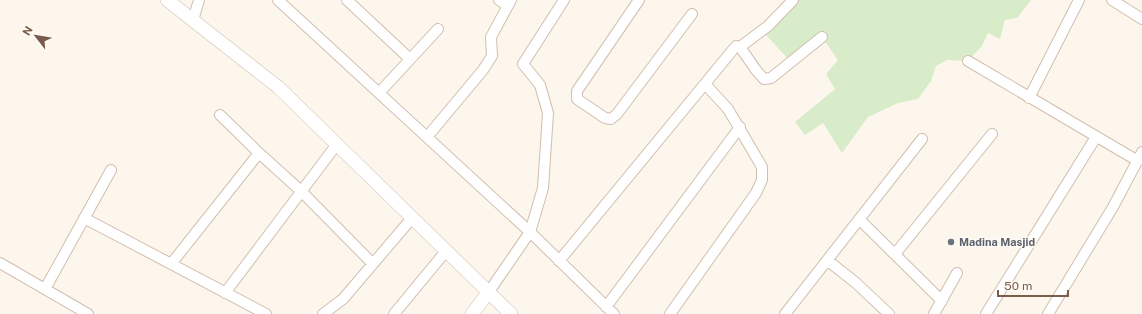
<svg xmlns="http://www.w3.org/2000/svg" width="1142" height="314" font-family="'Public Sans',sans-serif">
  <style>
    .green { fill: #d8ecc9 }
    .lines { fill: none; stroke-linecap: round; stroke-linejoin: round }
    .minor-casing { stroke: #d1beb0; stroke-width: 12 }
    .tertiary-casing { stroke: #d1beb0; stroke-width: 14 }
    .minor { stroke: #fff; stroke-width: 10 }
    .tertiary { stroke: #fff; stroke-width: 13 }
    .worship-dot { fill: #6b7280; stroke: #fffaf3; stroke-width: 1.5 }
    .labels { text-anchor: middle; stroke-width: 3; stroke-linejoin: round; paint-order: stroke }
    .worship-label { font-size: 11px; font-weight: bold; fill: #5b616d; stroke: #fffaf3; text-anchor: start }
  </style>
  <rect width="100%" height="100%" fill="#fdf6ec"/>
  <!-- green -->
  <path class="green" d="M794,0h237l-14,18 -12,2 -5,19 -12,-6 -6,13 -14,15 -21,-1 -11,6 -5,15 -13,18 -20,4 -30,14 -26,36 -19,-30 -18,12 -10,-13 40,-33 -9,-15 12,-14 -16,-23 -31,25 -25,-27z"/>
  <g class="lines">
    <defs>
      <path id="minor" d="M278,0l252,232 84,82
        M347,0l63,59
        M499,0l9,6
        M639,0l-62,91v8l28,19 6,1 6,-5 75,-100
        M1112,0l30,19
        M193,20l6,-20
        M740,47l28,-21 25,-26
        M968,61l170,100
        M379,93l59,-64
        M1029,98l50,-98
        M220,115l39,38 42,38 72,73
        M427,137l56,-67 9,-14 -1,-19 20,-37
        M84,218l182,96
        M859,219l83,82
        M895,254l97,-120
        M827,260l29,23 33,31
        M559,261l177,-215 4,1 16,23 8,9 7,-1 51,-41
        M0,263l88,51
        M171,264l88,-111
        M45,289l66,-119
        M225,293l112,-149
        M488,293l42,-61 13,-44 5,-75 -8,-28 -17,-21 41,-64
        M606,307l134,-180
        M323,314l20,-15 69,-81
        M394,314l52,-63
        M670,314l86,-121 6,-13v-13l-34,-58 -23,-25
        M785,314l137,-175
        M934,314l23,-41
        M986,314l110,-177
        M1048,314l65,-107 29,-55"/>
      <path id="tertiary" d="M167,0l111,87 233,227
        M472,314l16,-21"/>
    </defs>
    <!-- minor casing -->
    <use href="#minor" class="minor-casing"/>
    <!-- tertiary casing -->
    <use href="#tertiary" class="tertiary-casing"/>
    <!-- minor -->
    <use href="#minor" class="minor"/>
    <!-- tertiary -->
    <use href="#tertiary" class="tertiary"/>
  </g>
  <!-- markers -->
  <circle class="worship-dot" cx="951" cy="242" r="4"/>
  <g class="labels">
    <!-- worship labels -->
    <g class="worship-label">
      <text x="959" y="246">Madina Masjid</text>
    </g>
  </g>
  <!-- north arrow -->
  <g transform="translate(36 36) rotate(301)" stroke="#fffaf3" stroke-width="3" paint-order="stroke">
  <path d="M0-3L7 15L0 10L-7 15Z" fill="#7a5c4d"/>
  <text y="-6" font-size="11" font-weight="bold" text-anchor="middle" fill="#7a5c4d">N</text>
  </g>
  <!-- scale -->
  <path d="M998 290v6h70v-6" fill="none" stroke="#7a5c4d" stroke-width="2"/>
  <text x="1004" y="290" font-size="12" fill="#7a5c4d" stroke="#fffaf3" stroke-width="3" paint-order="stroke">50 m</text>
</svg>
